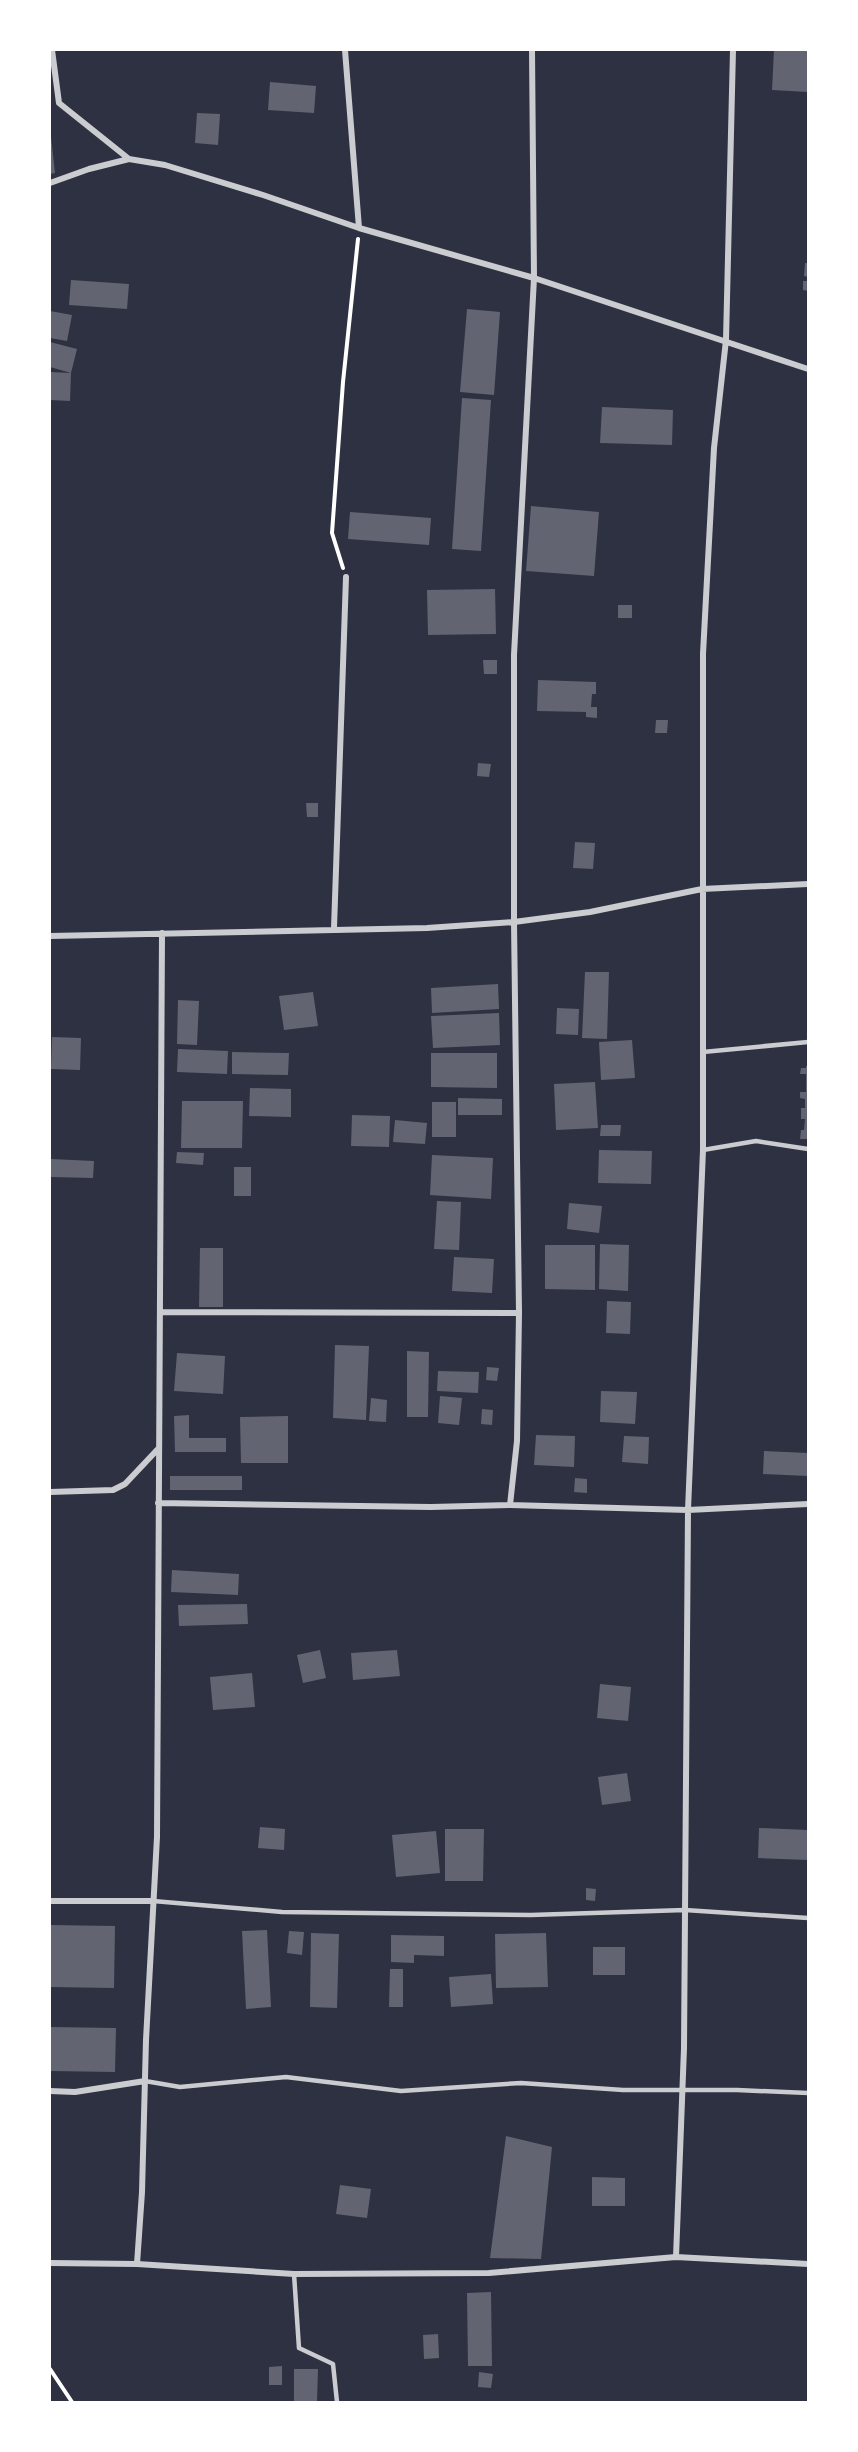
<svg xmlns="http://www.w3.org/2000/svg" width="858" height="2452" font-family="'Alegreya Sans',sans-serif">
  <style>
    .building { fill: #626471 }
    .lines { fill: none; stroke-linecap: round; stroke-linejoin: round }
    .path { stroke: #fff; stroke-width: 4 }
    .service { stroke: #caccd0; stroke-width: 4.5 }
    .minor { stroke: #caccd0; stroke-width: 6 }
  </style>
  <rect width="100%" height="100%" fill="#2d3142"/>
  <!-- building -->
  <path class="building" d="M774,50h34v42l-36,-2z
    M270,82l46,4 -2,27 -46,-3z
    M197,113l23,1 -2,31 -23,-2z
    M50,128l5,45 -5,1z
    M805,263h3v14l-4,-1z
    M71,280l58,4 -2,25 -58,-4z
    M803,281h5v10l-5,-1z
    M467,309l33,3 -6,83 -34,-3z
    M50,311l22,4 -5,26 -17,-3z
    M50,342l27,7 -6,24 -1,28 -20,-1v-28l21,1 -21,-6z
    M462,398l29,2 -10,151 -29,-2z
    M602,407l71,3 -1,35 -72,-2z
    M531,506l68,6 -5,64 -68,-5z
    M350,512l81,6 -2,27 -81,-6z
    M495,589l1,45 -68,1 -1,-45z
    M618,605h14v13h-14z
    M483,660h14v14h-13z
    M538,680l58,2v12h-4l-1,13h6v11l-11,-1v-5l-49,-1z
    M656,720h12l-1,13h-12z
    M478,763l13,1 -2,13 -12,-1z
    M306,803h12v14h-11z
    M575,842l20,1 -2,26 -20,-1z
    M585,972h24l-2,67 -25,-1z
    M498,984l1,25 -67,4 -1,-25z
    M313,992l5,34 -34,4 -5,-34z
    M178,1000l21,1 -2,44 -20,-1z
    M557,1008l22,1 -1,26 -22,-1z
    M499,1013l1,32 -67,3 -2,-32z
    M52,1037l29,1 -1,32 -29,-1z
    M632,1040l3,38 -34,2 -2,-38z
    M178,1049l50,2 -1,23 -50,-2z
    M232,1052l57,1 -1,22 -56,-1z
    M431,1053h66v35l-66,-1z
    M806,1066h2v73h-8l1,-9h3l1,-11h-4v-11h4v-9l-5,-1v-6h6v-18h-6l1,-6h5z
    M595,1082l3,46 -42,2 -2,-46z
    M250,1088l41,1v28l-42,-1z
    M458,1098l44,1v16h-44z
    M182,1101h61l-1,47h-61z
    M432,1102h24v35h-24z
    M352,1115l38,1 -1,31 -38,-1z
    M395,1120l32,3 -2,21 -32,-2z
    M601,1125h20l-1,11h-20z
    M599,1150l53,1 -1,33 -53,-1z
    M177,1152l27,1 -1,12 -27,-2z
    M432,1155l61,3 -2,41 -61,-4z
    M51,1159l43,2 -1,17 -42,-1z
    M234,1167h17v29h-17z
    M437,1201l24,1 -2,48 -25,-1z
    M569,1203l33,3 -3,27 -32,-4z
    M600,1244l29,1 -1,46 -29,-2z
    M545,1245h50v45l-50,-1z
    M200,1248h23v59h-24z
    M454,1257l40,2 -2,34 -40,-2z
    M607,1301l24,1 -1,32 -24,-1z
    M335,1345l34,1 -3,74 -33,-2z
    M407,1351l22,1 -1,65h-21z
    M177,1353l48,3 -2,38 -49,-3z
    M487,1367l12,1 -2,13 -11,-1z
    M438,1371l41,1 -1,21 -41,-2z
    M601,1391l36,1 -2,32 -35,-2z
    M440,1396l22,2 -3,27 -21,-2z
    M371,1398l16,2 -1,22 -17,-1z
    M482,1409l11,1 -1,15 -11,-1z
    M189,1415v23h37v14h-51l-1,-36z
    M288,1416v47h-47l-1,-46z
    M536,1435l39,1 -1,31 -40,-2z
    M624,1436l25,1 -1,27 -26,-2z
    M764,1451l44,2v23l-45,-2z
    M170,1476h72v14h-72z
    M575,1478l12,1v14l-13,-1z
    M172,1570l67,4 -1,21 -67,-3z
    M247,1604l1,20 -69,2 -1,-21z
    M320,1650l6,28 -23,5 -6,-28z
    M397,1650l3,26 -47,4 -2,-27z
    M252,1673l3,34 -42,3 -3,-33z
    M600,1684l31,3 -3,34 -31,-3z
    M627,1773l4,28 -29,4 -4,-28z
    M260,1827l25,2 -1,21 -26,-2z
    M759,1828l49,2v30l-50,-2z
    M445,1829h39l-1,52h-38z
    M436,1831l4,42 -44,4 -4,-42z
    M586,1888l10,1 -1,12 -9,-1z
    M50,1925l65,1 -1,62 -64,-1z
    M267,1930l4,77 -25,2 -4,-78z
    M289,1931l15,1 -2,23 -15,-2z
    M311,1933l28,1 -2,74 -27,-1z
    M546,1933l2,54 -52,1 -1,-54z
    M391,1935l53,1v20l-30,-1v8l-23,-1z
    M593,1947h32v28h-32z
    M390,1969h13v38h-14z
    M491,1974l2,30 -42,3 -2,-30z
    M50,2027l66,1 -1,44 -65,-1z
    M506,2136l46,11 -11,112 -51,-1z
    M592,2177l33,1v28h-33z
    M340,2185l31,4 -4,29 -31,-4z
    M491,2292l1,74h-24l-1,-73z
    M438,2334l1,24 -15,1 -1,-24z
    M282,2366v19h-13v-18z
    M294,2369h24l-1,33h-23z
    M479,2372l14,2 -2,14 -13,-1z"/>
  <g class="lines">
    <!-- path -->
    <path class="path" d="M343,568l-11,-35 11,-151 15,-143
      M50,2369l22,33"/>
    <!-- service -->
    <path class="service" d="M703,1052l105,-10
      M703,1150l53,-9 52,8
      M153,1901l129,11 249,3 154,-5 123,8
      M145,2081l35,6 106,-10 115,14 120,-8 102,7h114l71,3
      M294,2274l5,74 34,16 4,38"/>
    <!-- minor -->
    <path class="minor" d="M52,50l7,53 70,56
      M345,50l14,178
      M50,183l39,-14 40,-10 36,6 98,30 96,33 175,50 274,91
      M334,928l12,-351
      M50,936l377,-8 87,-6 76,-10 112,-23 106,-5
      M160,1312l359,1
      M50,1492l63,-2 12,-6 33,-35
      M158,1503l273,4 79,-2 178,5 120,-6
      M510,1505l7,-64 2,-128 -5,-391v-267l20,-377 -2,-228
      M50,1901h103
      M50,2091l25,1 70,-11
      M676,2257l132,7
      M50,2263l87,1 157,10 195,-1 187,-16 8,-209 4,-538 15,-360v-496l11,-206 12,-108 7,-290
      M137,2264l5,-72 4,-152 11,-203 5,-904"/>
  </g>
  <!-- border -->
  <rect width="858" height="2452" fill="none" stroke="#ffffff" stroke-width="102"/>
</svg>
